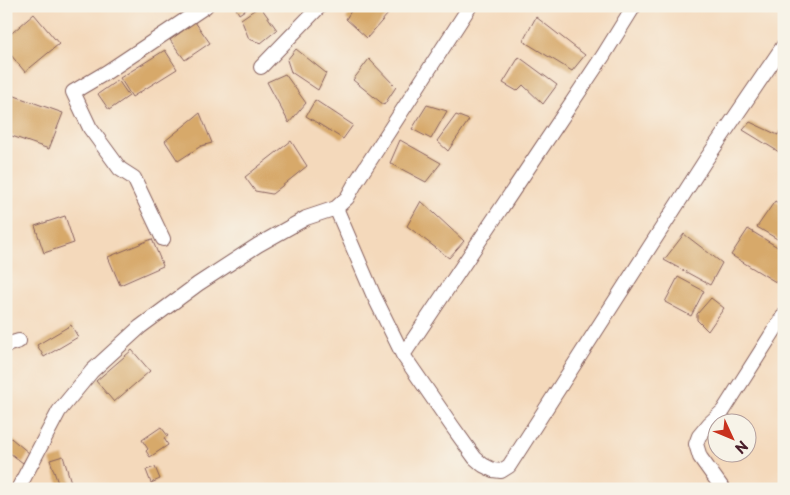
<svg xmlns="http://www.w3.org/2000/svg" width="790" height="495" font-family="'Playpen Sans',sans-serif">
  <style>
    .building { fill: #d7a96a }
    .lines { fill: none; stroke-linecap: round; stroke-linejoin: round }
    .minor-casing { stroke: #86605d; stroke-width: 16 }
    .minor { stroke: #fff; stroke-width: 14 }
  </style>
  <rect width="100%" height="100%" fill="#f7f3e8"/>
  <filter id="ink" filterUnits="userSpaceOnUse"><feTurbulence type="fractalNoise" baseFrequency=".02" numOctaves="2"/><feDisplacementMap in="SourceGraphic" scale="10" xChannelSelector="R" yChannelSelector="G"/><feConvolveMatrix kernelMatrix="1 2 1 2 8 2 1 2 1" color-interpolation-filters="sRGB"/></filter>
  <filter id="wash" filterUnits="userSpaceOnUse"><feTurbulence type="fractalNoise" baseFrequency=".0096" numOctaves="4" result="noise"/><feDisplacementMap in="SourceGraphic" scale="20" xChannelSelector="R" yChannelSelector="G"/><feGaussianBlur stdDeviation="1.12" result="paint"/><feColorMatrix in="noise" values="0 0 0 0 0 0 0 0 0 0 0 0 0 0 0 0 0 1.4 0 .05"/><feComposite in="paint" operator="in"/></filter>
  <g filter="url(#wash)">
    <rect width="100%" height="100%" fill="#f4d9bb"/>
    <g id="blocks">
      <!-- building -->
      <path class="building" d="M235,6h16l-12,8z
        M260,6l17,24 -16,13 -12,-4 -8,-20z
        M354,6h41l-28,32 -21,-19z
        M34,14l25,30 -34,28 -19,-23v-11z
        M536,17l49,38 -13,16 -49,-30z
        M195,22l15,21 -25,17 -15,-20z
        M296,49l30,24 -8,17 -27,-18 -4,-12z
        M165,50l12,19 -45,28 -12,-19z
        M519,57l38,28 -14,19 -20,-19 -6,6 -14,-8z
        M369,59l27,28 -12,18 -31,-25z
        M285,74l21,29 -17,20 -22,-41z
        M118,80l11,16 -20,14 -11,-16z
        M12,95l51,18 -14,36 -43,-15v-23z
        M315,100l38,25 -10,14 -37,-23z
        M427,105l20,6 -16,28 -19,-10z
        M200,113l12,30 -11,3 -23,15 -13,-20z
        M456,115l13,5 -21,31 -11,-10z
        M750,122l28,13 6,-9v29l-41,-25z
        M400,140l41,23 -15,19 -36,-19z
        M291,141l16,25 -35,28 -17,-3 -10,-14z
        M421,201l43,40 -15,17 -42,-32z
        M775,201l9,5v37l-27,-16z
        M65,216l9,27 -30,10 -9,-27z
        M748,229l36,22v25l-5,8 -48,-29z
        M684,234l38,29 -12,22 -46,-25z
        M152,239l11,27 -43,19 -12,-28z
        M678,277l26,14 -13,25 -26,-14z
        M711,298l13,10 -16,23 -11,-11v-6z
        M71,325l7,12 -34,20 -7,-12z
        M132,350l18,21 -36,31 -18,-21z
        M161,427l7,9 -4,2 4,7 -18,12 -4,-6 2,-2 -6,-9z
        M6,434l23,19 -6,10 -17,-13z
        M63,456l10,33h-13l-10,-29z
        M155,467l5,12 -9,4 -5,-13z"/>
    </g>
  </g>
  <g filter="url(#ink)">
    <use href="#blocks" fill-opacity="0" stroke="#86605d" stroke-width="1"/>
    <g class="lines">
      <defs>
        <path id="minor" d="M261,67l59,-61
          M336,208l37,86 30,61 49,71 23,32 8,7 10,5 8,1 8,-5 196,-305 79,-116
          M163,239l-29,-61 -14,-9 -30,-41 -17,-36 34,-20 99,-66
          M6,345l13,-4
          M403,355l200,-299 31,-50
          M18,489l41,-78 33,-40 48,-44 58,-43 60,-39 48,-27 30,-10 11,-10 9,-16 114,-176
          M723,489l-23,-32 -4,-13 3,-8 10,-12 14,-13 61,-96"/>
      </defs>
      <!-- minor casing -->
      <use href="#minor" class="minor-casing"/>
      <!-- minor -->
      <use href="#minor" class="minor"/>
    </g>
  </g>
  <!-- margin -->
  <rect width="790" height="495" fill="none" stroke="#f7f3e8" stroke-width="25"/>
  <!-- north arrow -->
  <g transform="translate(732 438) rotate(134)"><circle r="24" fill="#f7f3e8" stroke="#b29e9c"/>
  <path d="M0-4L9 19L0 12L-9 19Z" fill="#c8321e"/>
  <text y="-8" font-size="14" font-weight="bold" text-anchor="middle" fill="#4a1f2b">N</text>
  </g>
</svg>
